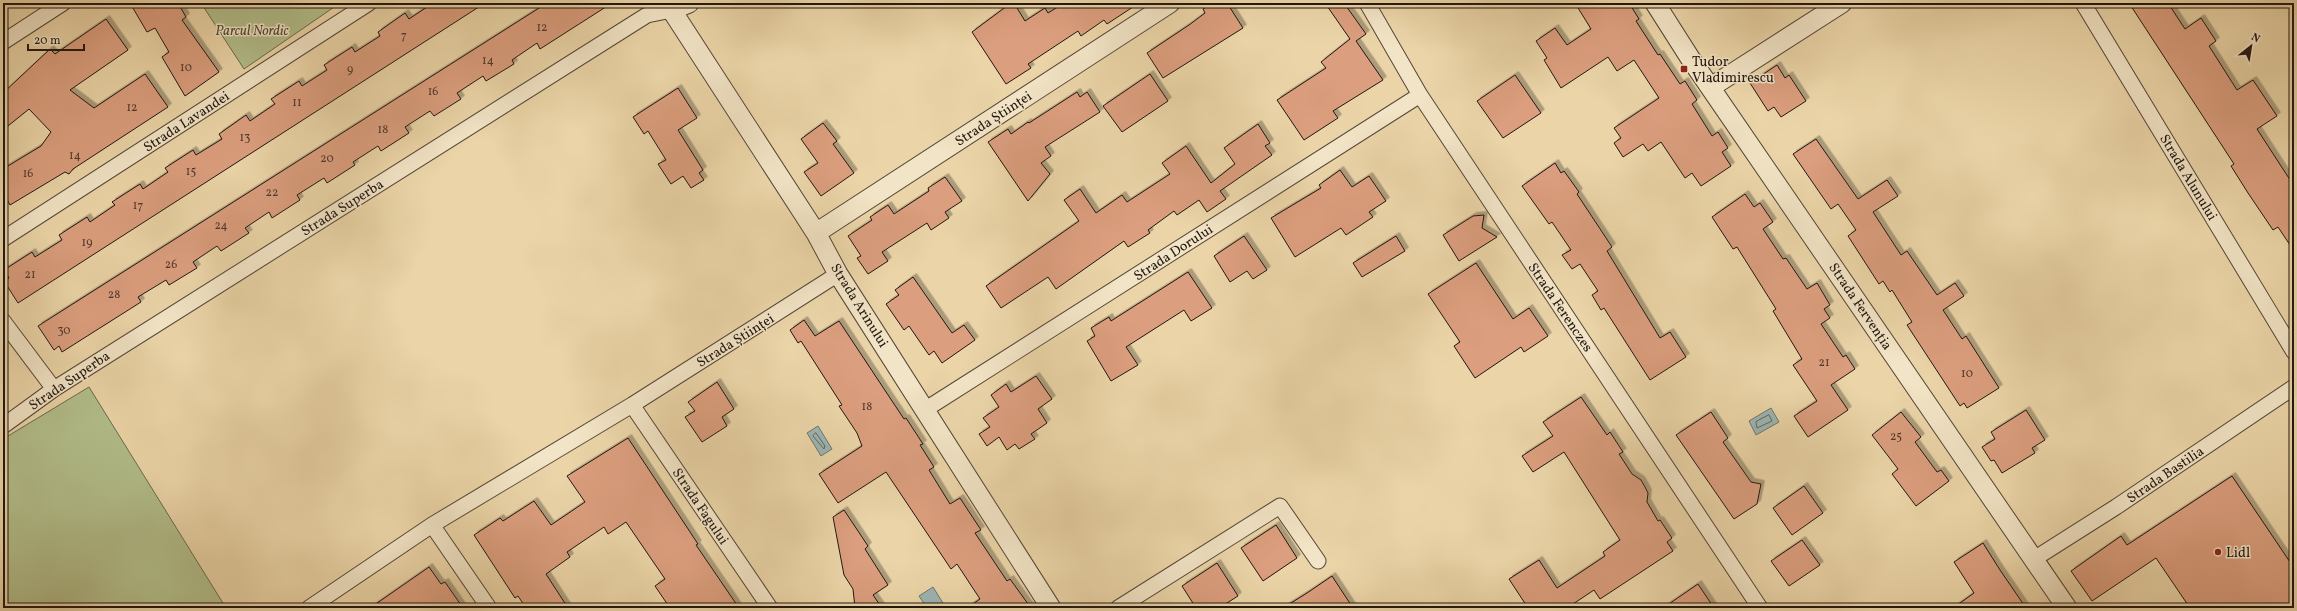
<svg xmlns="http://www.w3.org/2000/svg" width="2297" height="611" font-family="Vollkorn,serif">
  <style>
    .green { fill: #b2be8b; stroke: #6a6a4e }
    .water { fill: #9db6b3; stroke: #6b7672 }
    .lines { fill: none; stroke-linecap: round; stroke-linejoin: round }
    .shore { stroke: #5f6662; stroke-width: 1 }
    .building { fill: #db9e7e; stroke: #211610; filter: url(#shadow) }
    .minor-casing { stroke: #544636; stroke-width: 17 }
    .tertiary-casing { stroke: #544636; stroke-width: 21 }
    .minor { stroke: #f2e4c6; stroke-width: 15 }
    .tertiary { stroke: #f2e4c6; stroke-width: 19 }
    .poi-dot { fill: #8f2418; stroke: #f2e4c6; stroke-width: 1.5 }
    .labels { text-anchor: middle; stroke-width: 3; stroke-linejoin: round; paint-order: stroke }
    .number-label { font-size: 12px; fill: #50382c }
    .park-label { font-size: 14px; font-style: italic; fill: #4c4835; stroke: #f2e4c6 }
    .poi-label { font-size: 14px; fill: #211610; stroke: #f2e4c6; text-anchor: start }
    .street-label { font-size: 14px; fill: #211610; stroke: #f2e4c6 }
  </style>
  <defs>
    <filter id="shadow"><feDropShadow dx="3.5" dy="-3.5" stdDeviation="0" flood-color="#0004"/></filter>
  </defs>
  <rect width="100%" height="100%" fill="#ebd5a8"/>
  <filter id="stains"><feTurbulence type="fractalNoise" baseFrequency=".005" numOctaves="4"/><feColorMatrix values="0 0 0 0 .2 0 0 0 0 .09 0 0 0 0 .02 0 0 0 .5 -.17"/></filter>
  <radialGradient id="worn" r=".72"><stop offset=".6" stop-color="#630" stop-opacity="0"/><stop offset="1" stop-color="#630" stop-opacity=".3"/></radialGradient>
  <!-- green -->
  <path class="green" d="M201,3h139l-96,66z
    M89,387l137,221h-223v-169z"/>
  <!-- water -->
  <path class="water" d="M1771,408l8,14 -23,13 -7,-14z
    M818,426l14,23 -11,7 -14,-23z
    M933,587l13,21h-19l-8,-12z"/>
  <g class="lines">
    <!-- shore -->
    <path class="shore" d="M1769,415l3,6 -15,7 -1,-6z
      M816,433l9,13 -1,3 -11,-13z"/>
  </g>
  <!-- building -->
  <path class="building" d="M130,3h48l8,14 -4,3 37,52 -34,24 -23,-39 7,-5 -14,-24 -8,4z
    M433,3h52l-467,300 -14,-22 5,-3 -5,-8 28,-18 3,5 27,-17 -3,-5 28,-18 3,5 25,-17 -3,-3 28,-18 3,5 25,-17 -3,-4 28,-18 3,5 26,-16 -3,-5 27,-19 4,6 25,-17 -4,-5 28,-18 3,5 25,-16 -3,-5 28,-18 3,5 25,-16 -2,-4 27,-19 4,6z
    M547,3h65l-72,46 -3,-6 -25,17 2,4 -28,17 -3,-5 -26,17 4,6 -27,17 -4,-5 -25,16 4,6 -28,18 -3,-5 -25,16 2,3 -28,18 -3,-5 -27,17 3,5 -28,18 -3,-6 -24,16 4,5 -28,18 -4,-5 -24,16 4,6 -28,17 -3,-5 -28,17 3,5 -79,50 -3,-6 -5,4 -16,-24z
    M1011,3h3l11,18 20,-13 3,5 16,-10h75l-32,21 -3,-4 -23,16 -3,-5 -50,33 3,4 -25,16 -34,-52z
    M1213,3h14l16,25 -80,50 -16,-25 42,-28 16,-12 -2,-4z
    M1325,3h19l22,31 -10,7 27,39 -50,31 5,7 -34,22 -27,-40 49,-32 -5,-6 29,-23z
    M1575,3h54l10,16 -3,2 22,34 2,-1 20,30 5,-3 12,19 -5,4 20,32 6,-4 10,16 -6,4 9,14 -30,20 -9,-13 -7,5 -24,-36 -13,9 -5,-7 -20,13 -9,-14 7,-5 -7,-10 45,-30 -25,-38 -17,11 -9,-14 -47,31 -17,-28 3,-2 -11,-17 19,-13 12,17 24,-16z
    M2129,3h39l17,26 16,-11 15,23 -7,5 28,44 16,-10 24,36 -20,13 37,57v65l-16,-24 -5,3 -25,-37 -17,-27 3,-2z
    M106,19l22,31 -58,40 24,18 51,-34 23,33 -95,62 -4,5 -4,-2 -55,33 -7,-13v-23l38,-23 10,-14 -22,-23 -26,21v-37l47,-44 5,5z
    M1777,65l8,13 4,-3 17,26 -25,16 -7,-10 -6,4 -18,-28z
    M1150,74l18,27 -46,31 -19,-26z
    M1515,75l26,38 -38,25 -26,-37z
    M678,88l19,30 -19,12 25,40 -4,3 5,7 -13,8 -8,-12 -12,8 -13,-20 8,-4 -18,-29 -4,3 -11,-17z
    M1077,92l3,5 7,-5 13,20 -55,35 6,9 -10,7 9,11 -22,27 -40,-59 20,-13 3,5 17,-12 1,1z
    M823,123l14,18 -4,3 21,29 -33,23 -17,-24 14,-9 -17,-24z
    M1258,124l12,19 -5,3 7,9 -52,36 6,8 -19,13 -8,-12 -22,15 -3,-4 -26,19 2,3 -22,14 -4,-6 -68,48 -8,-12 -47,31 -15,-22 93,-65 -15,-21 16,-11 16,24 26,-18 5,7 43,-28 -8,-11 24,-17 25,37 24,-19 -11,-16z
    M1816,139l42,60 29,-19 11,16 -25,16 28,43 6,-4 30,44 18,-12 9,13 -21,14 19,29 4,-3 33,52 -32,20 -3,-5 -4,3 -53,-81 5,-3 -20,-32 -2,2 -7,-11 -4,3 -31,-48 8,-6 -18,-26 -7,5 -38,-55z
    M1555,163l6,10 3,-2 15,21 -2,2 35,53 -5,4 53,87 10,-6 16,25 -36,23 -46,-72 -3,2 -9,-15 6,-4 -18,-27 -8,5 -10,-14 9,-5 -19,-28 -3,2 -27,-38z
    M1340,170l12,17 17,-11 17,25 -17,11 4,5 -27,18 -5,-7 -46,29 -24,-39 50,-30 -2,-3z
    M945,177l17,24 -17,11 4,6 -18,12 -4,-7 -45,29 6,9 -20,13 -11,-16 4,-2 -13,-20 24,-16 -2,-3 18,-12 6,9 35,-23 -1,-3z
    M1745,194l9,13 6,-4 13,19 -10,7 20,30 3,-1 21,31 10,-6 13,22 -6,4 6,9 -9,6 22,33 3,-2 9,14 -24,16 17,25 -40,27 -14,-21 23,-15 -24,-36 9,-6 -29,-48 3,-2 -39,-62 -4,2 -21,-32z
    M1484,215l-2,13 15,9 -38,24 -16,-26 30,-19z
    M1244,236l23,34 -14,9 -6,-8 -17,11 -16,-26z
    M1396,236l9,15 -43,26 -9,-14z
    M1476,263l37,56 16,-11 19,28 -24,16 -3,-5 -46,31 -21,-32 6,-4 -32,-48z
    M1188,272l24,36 -21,13 -7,-11 -58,37 12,18 -27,16 -24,-40 8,-5 -4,-8 18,-11 2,4z
    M913,277l39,56 12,-8 11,15 -33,23 -8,-12 -5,4 -20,-29 -5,4 -18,-26 13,-9 -4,-5z
    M804,320l11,16 24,-15 65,98 2,-1 17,26 -3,1 14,22 -5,3 21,34 10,-6 21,32 -6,3 32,48 3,-2 21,29h-64l13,-9 -23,-35 -6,5 -65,-97 -48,31 -19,-29 43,-28 -5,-13 -18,-27 3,-1 -41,-64 -3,2 -8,-13z
    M1036,376l16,23 -14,10 9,14 -16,11 4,5 -16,10 -4,-5 -8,6 -8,-13 -12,9 -8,-12 11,-7 -7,-9 16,-11 -8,-12 15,-11 5,8z
    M717,382l17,27 -12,8 5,9 -25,16 -17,-25 10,-6 -7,-9z
    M1581,397l26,38 3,-3 13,20 -4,2 13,20 9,6 4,7 3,6 -1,9 11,19 2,-1 12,18 -5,4 6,9 -73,48 -6,-9 -27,18h-39l-19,-29 30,-19 18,28 48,-32 -2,-4 17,-12 -56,-88 -31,20 -11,-16 31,-20 -10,-14z
    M2026,410l19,30 -13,8 3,5 -33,20 -8,-13 -3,1 -9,-14 13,-8 -4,-7z
    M1711,412l17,26 -5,4 28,40 10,2 -4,20 -23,15 -58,-84z
    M1901,412l20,25 -6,5 22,30 4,-2 8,11 -33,25 -24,-32 6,-5 -26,-34z
    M628,438l70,106 -2,1 43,63h-69l-15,-22 10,-7 -39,-57 -18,12 -4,-7 -37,25 3,5 -24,17 22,34h-42l-8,-12 -3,2 -41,-63 26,-17 3,3 31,-20 17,24 34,-23 -18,-26z
    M2232,476l62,92v40h-104l-34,-50 -64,43 -21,-30 50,-35 6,9z
    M1804,486l19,27 -31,22 -19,-27z
    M844,510l24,36 -3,3 23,36 -15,10 9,13h-27l-2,-19 -9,-14 -11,-58z
    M1276,525l21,33 -34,23 -22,-33z
    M1802,540l18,25 -31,21 -18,-25z
    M1983,543l17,27 26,38h-73l21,-15 -20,-31z
    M1217,563l21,33 -19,12h-23l-14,-22z
    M429,567l12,17 4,-2 18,26h-93z
    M1332,576l21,32h-70l24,-15z
    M1698,584l16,24h-51z"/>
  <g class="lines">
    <defs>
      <path id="minor" d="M1367,3l53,92 340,513
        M2083,3l211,349
        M3,42l60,-39
        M3,239l366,-236
        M3,321l51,68
        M632,405l138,203
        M926,409l494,-314
        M3,426l51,-37 593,-374 25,-5
        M432,525l57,83
        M2034,559l82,-52 178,-120
        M309,608l123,-83 200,-120 206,-131
        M1118,608l162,-102 38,55"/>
      <path id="tertiary" d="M667,3l149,230 22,41 213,334
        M1655,3l35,55 377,550
        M672,10l17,-7
        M1711,87l131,-84
        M816,233l354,-230"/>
    </defs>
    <!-- minor casing -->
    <use href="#minor" class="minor-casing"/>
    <!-- tertiary casing -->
    <use href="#tertiary" class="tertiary-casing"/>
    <!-- minor -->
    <use href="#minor" class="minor"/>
    <!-- tertiary -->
    <use href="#tertiary" class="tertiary"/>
  </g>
  <!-- markers -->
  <g class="poi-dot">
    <rect x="1680" y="65" width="8" height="8" rx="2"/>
    <circle cx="2218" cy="552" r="4"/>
  </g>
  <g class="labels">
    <!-- number labels -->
    <g class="number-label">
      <text x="542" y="31">12</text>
      <text x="404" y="39">7</text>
      <text x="488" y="64">14</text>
      <text x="186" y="71">10</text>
      <text x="350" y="73">9</text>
      <text x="433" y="95">16</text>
      <text x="297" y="106">11</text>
      <text x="132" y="111">12</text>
      <text x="383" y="133">18</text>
      <text x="245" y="141">13</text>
      <text x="75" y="159">14</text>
      <text x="327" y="162">20</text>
      <text x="191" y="175">15</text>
      <text x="28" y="177">16</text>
      <text x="272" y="196">22</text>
      <text x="138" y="209">17</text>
      <text x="221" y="229">24</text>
      <text x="87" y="246">19</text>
      <text x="171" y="268">26</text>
      <text x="30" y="278">21</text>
      <text x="114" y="298">28</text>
      <text x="64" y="334">30</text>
      <text x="1824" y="366">21</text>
      <text x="1967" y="377">10</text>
      <text x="867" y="410">18</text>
      <text x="1896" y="440">25</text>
    </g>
    <!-- park labels -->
    <g class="park-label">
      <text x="252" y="35">Parcul Nordic</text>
    </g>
    <!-- poi labels -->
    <g class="poi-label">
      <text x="1692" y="66">Tudor<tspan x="1692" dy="16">Vladimirescu</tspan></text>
      <text x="2226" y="557">Lidl</text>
    </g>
    <!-- street labels -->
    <g class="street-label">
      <text transform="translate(993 118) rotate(-33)" y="5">Strada Științei</text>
      <text transform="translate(186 121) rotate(-33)" y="5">Strada Lavandei</text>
      <text transform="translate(2189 177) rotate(59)" y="5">Strada Alunului</text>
      <text transform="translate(342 207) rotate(-32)" y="5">Strada Superba</text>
      <text transform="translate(1173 252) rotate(-33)" y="5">Strada Dorului</text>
      <text transform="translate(860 305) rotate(58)" y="5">Strada Arinului</text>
      <text transform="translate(1861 306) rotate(56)" y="5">Strada Fervenția</text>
      <text transform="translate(1561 307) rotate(56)" y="5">Strada Ferenczes</text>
      <text transform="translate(735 340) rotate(-32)" y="5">Strada Științei</text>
      <text transform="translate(69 380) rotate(-34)" y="5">Strada Superba</text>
      <text transform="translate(2165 474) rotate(-34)" y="5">Strada Bastilia</text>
      <text transform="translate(701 506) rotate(56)" y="5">Strada Fagului</text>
    </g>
  </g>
  <!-- margin -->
  <rect width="2297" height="611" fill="none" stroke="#ebd5a8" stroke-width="16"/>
  <rect x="4" y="4" width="2289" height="603" fill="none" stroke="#211610" stroke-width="2"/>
  <rect x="8" y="8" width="2281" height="595" fill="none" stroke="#211610"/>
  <!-- north arrow -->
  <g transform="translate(2251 46) rotate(30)" stroke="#f2e4c6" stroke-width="3" paint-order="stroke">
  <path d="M0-3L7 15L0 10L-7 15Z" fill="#211610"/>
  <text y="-6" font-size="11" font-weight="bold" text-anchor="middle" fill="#211610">N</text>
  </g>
  <!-- scale -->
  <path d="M28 44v6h56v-6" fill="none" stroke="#211610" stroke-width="2"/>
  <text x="34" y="44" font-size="12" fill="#211610" stroke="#f2e4c6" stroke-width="3" paint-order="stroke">20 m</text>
  <rect width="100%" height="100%" filter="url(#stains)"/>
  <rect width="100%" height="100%" fill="url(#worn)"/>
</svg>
